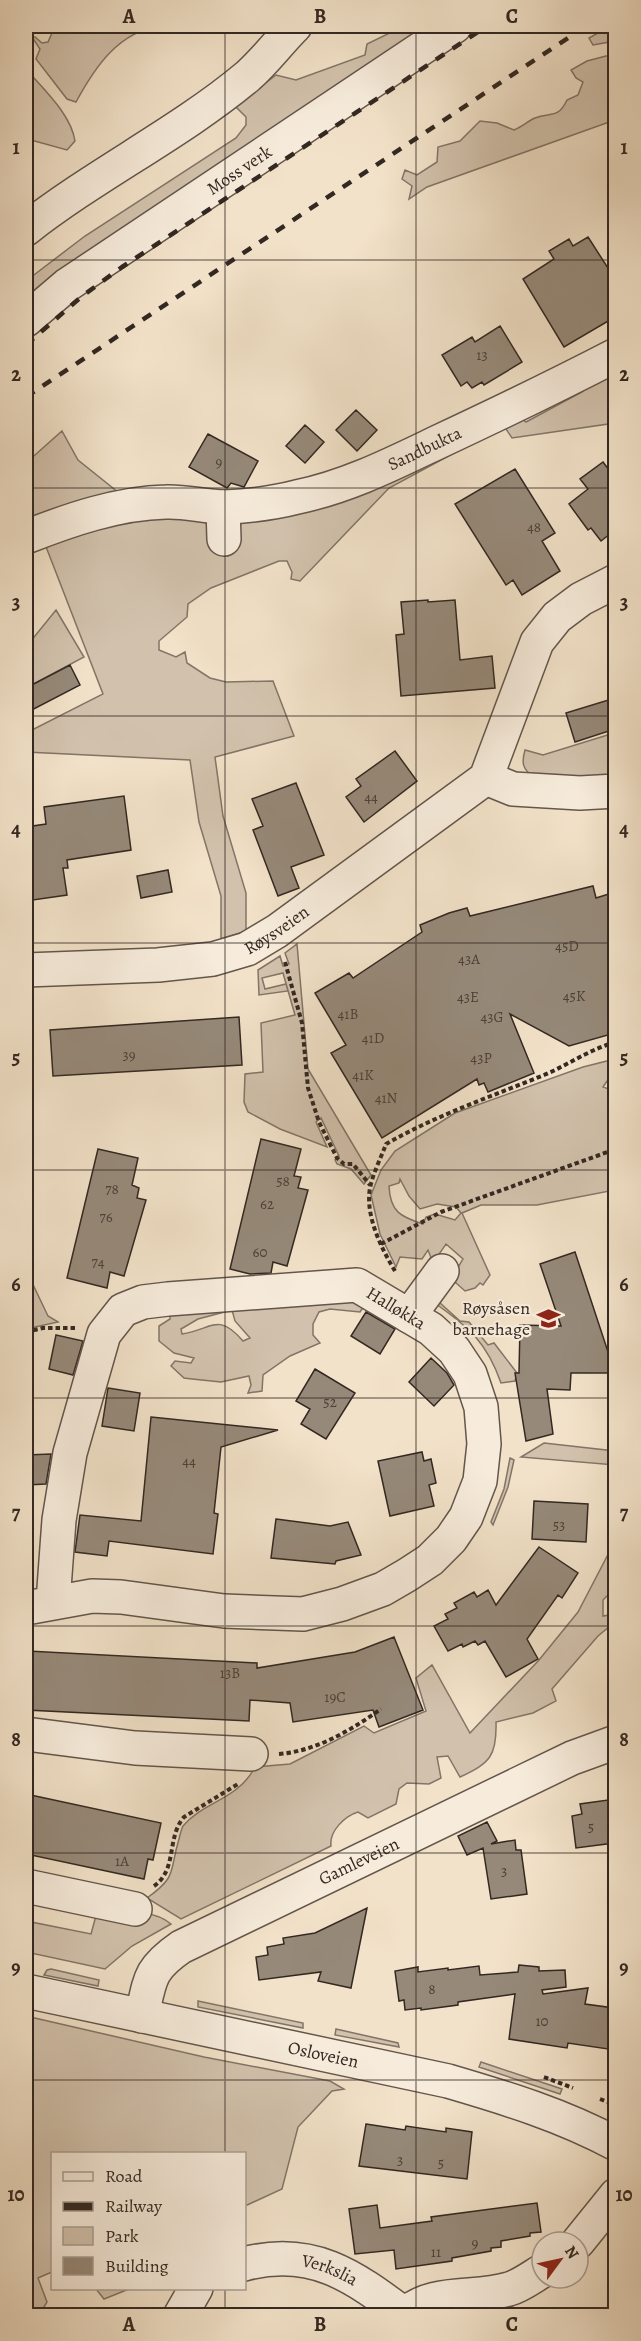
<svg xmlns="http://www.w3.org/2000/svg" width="641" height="2341" font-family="Alegreya,serif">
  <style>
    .green { fill: #d2c2ad; stroke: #827568; stroke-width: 1.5; fill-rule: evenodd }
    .building { fill: #968979; stroke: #332822; stroke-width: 1.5 }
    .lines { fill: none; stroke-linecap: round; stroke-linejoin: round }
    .minor-casing { stroke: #63564c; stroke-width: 36 }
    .path { stroke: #332822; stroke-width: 4; stroke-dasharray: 4.5 3; stroke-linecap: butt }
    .minor { stroke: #f7ecdc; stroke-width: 33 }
    .rail { stroke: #332822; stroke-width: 4.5; stroke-dasharray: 10 10; stroke-linecap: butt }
    .grid { fill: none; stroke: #332822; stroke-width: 1.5; stroke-opacity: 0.55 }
    .labels { text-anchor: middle; stroke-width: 4.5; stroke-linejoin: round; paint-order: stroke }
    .number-label { font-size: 15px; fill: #4c4038 }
    .street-label { font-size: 18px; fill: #332822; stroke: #f7ecdc }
    .poi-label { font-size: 18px; fill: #332822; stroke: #f7ecdc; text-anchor: end }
    .neatline { fill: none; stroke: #332822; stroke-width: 2 }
    .grid-label { font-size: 20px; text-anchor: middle; font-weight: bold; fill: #332822 }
  </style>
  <rect width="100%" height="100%" fill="#f2e2c9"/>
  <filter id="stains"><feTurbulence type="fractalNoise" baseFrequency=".00333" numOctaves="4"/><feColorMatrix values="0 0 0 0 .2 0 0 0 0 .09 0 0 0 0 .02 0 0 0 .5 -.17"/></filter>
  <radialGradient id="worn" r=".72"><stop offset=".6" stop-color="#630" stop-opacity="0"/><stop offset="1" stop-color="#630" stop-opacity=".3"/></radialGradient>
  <!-- green -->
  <path class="green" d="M55,26h106c-42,5 -66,41 -85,76l-9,-3 -31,-40 4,-10 -8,-12h3l7,6 6,-1z
    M399,26h39l-412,276v-21l59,-45 151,-98 10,-13v-8l-11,-11 41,-31 20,5 69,-25 2,-11 31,-15z
    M610,26h5v15l-22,4 -4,-7z
    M606,56h9v64l-188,67 -18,12 3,-13 -10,-7 3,-9 12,5 20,-13 1,-15 22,-6 20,-20 17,2 17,7c8,-3 14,-9 21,-12 16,-6 23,1 32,-18l11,-5 5,-13 -7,-4 -5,-8 16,-9z
    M26,69c17,20 45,45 49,72l-8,9 -36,-10 -5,2z
    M615,373v50l-103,15 -8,-12 -115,62 -89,93 -9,-2 1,-7 -5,-11h-8l-68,27 -23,16 -1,13 -28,24v9l17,7 9,-5 2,11 23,15 16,4 47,-1 21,55 -79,21 8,59 23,77v38l-25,8v-43l-22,-74 -9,-62 -164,-8v-19l77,-39 -60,-155 54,-19 109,-5 8,19v18l19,-2v-30l288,-102 5,4 56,-30 11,-10z
    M62,431l16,29 46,37 -98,30v-64z
    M56,610l28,47 -58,31v-41z
    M614,733l1,46 -81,-1c-11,-9 -13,-14 -9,-28l18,5z
    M297,944l11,125 63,106 -7,9 -13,-15 -14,-5 -2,-4 4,-4 -18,-38 -5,4 11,25 -47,-18 -32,-17 -4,-10 1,-28 18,-2 -2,-49 34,-8 -12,-42 -21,5 3,11 21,-5 2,7 -29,4 -1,-25 22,-14 3,10 6,-2 -4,-11z
    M611,1060l3,11 -11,16 8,3 4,-3v103l-78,15h-56l-19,8 28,62 -7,10 -3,-2 -5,5 -10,3 -10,-9 -16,20 21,19 9,1 19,23 6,-2 23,30 -2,8 -14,2c-14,-40 -31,-55 -65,-79l27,-45 -17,-15 -13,19 -5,-13 -6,9 -22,-2 -4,10 -16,-33 -9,-39 10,-25 14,-19 60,-38 128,-46zM400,1179l9,17 11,13 17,-5 19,3 5,6 -6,7 -20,-6 -9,3 -3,7c-22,-7 -33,-12 -34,-38l10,-3z
    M26,1270l22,46 10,6 -32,7v-12l3,-1 -3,-6z
    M344,1295l20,11 -4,6 -30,-3 -11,3 -6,12v11l7,8 -30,13 -27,19 -1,16 -14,2 3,-8 -2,-9 -28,6 -29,-3 -8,-1 -13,-12 4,-5 16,2 3,-5 -20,-5 -15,-12v-15l11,-7v-4zM232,1310l3,11 15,17 -7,3c-25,-29 -30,-12 -61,-7l-1,-5 17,-10z
    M544,1443l71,8v14l-94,-8z
    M510,1458l4,2 -6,27 -15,38 -2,-3 13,-33z
    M615,1541v47l-12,12v16l12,-2v8l-17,14 -46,53 4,12 -23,12 -37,9c1,34 -6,41 -36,55l-12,-21 -11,1 4,21 -12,6 -22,-1 -8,6 -3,15 -28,14 -10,-6c-13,4 -29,19 -27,34l-150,73 -34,-21c31,-22 22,-26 32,-59 1,-4 2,-9 4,-13 21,-25 55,-26 72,-59l35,-3 74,-38 10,7 52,-22 -10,-33 16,-13 38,68 69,-73 39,-48z
    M97,1912c23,0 56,-4 74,12l-39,22 -27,23 -79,-17v-31l65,13z
    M51,1969l48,11 -1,6 -54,-11 3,-5z
    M198,2001l105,22v5l-105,-21z
    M26,2016l178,41 126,24 14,8 -12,2 -34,36 -16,62 -37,17 -1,-52h-192v118l-14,6 9,24 -7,12 -14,-1z
    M336,2029l62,14 1,4 -64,-12z
    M481,2062l81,27 -2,5 -81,-27z
    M96,2289h33l-25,10z"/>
  <!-- building -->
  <path class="building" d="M588,237l27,42v38l-51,30 -41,-68 31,-20 -5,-8 20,-12 4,7z
    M500,326l22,36 -38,23 -2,-3 -10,6 -5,-6 -6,4 -19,-31 30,-18 3,5z
    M356,410l21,20 -20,21 -21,-21z
    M305,425l19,17 -19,21 -19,-17z
    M208,434l50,27 -14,26 -13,-4 -4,5 -38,-21z
    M603,462l12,16v52l-14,11 -10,-13 -3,2 -19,-26 19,-15 -8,-10z
    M515,469l40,64 -13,8 18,30 -38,24 -9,-15 -7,5 -51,-81z
    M428,600v2l27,-2 5,60 32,-4 3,32 -94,8 -5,-61 8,-1 -3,-32z
    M70,665l10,20 -54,28v-25z
    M615,698v31l-40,13 -9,-29z
    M395,751l22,30 -53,41 -18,-25 15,-11 -5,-7z
    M296,783l28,72 -33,12 8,21 -21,8 -25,-66 10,-4 -11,-27z
    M124,796l7,54 -64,10 1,8h-5l4,27 -34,5 -7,-73 20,-3 -2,-17z
    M168,870l4,22 -31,6 -4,-22z
    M593,886l3,12 19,-6v141l-46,13 -59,-32 24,59 -46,19 -4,-9 -5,2 -2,-6 -95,59 -51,-85 15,-8 -31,-52 34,-20 4,5 69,-46 -2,-7 29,-12 18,-5 3,8z
    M239,1017l3,48 -189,11 -3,-46z
    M261,1139l40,10 -7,27 7,1 -3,11 10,2 -21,76 -14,-4 -2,11 -21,1 -20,-5z
    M98,1149l40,9 -6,27 7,3 -2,10 9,2 -22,76 -14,-4 -3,16 -40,-10z
    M575,1252l40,121h-44l-1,17 -23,-1 6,45 -27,7 -11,-68h4l1,-48 41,1 -21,-62z
    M366,1312l29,17 -15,25 -29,-18z
    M56,1335l27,6 -10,34 -24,-6z
    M431,1358l16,15 7,12 -20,21 -25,-24z
    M315,1369l40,24 -29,46 -25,-15 9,-15 -14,-8z
    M108,1388l32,5 -6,38 -32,-5z
    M151,1417l127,13 -57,17 -7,66 4,1 -5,40 -104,-13 -2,15 -32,-4 5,-37 61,6z
    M422,1452l2,9 7,-2 5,24 -7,2 5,21 -44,10 -12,-55z
    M51,1454l-5,30 -20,1v-30z
    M534,1501l54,3 -2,38 -54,-3z
    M276,1519l54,7 18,-4 13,33 -25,6 -1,3 -64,-6z
    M539,1547l39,26 -16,25 -4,-3 -31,44 11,20 -32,18 -21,-36 -7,4 -3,-4 -12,6 -1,-3 -14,7 -14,-25 14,-7 -3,-5 12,-6 -3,-5 20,-11 3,5 11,-7 8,15z
    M394,1637l29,73 -44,17 -6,-17 -80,12 -3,-19 -40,-3 -1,21 -223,-11 2,-59 229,12v5l98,-16z
    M26,1794l135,29 -8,37 -5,-1 -4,20 -118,-25z
    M608,1800l6,43 -38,5 -4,-32 10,-2 -2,-10z
    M487,1822l10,19 -6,3 24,-4 1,10h5l6,44 -36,5 -8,-51 -16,7 -9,-19z
    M367,1908l-16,80 -33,-7 3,-9 -62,8 -3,-23 12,-2 -1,-8 17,-3 -1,-6 32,-5z
    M519,1965l20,2v4l26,-1 1,17 -24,3 1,4 45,-6 -3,16 29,4 -6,41 -40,-6 -1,5 -58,-9 6,-45 -57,8v3l-37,5v-2l-16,2 -1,-10 -5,1 -4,-30 23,-4v5l30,-4v2l31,-4 1,9 38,-3z
    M366,2124l39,6 1,-4 40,6v-4l26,4 -5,47 -108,-13z
    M537,2203l4,29 -11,1v3l-29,5v6l-10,1v3l-39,7v3l-56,8 -2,-19 -39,4 -6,-45 28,-4 3,23 52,-7 -1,-4z"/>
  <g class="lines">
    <defs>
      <g id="minor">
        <path d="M26,229c70,-55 154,-96 222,-153 17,-15 31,-34 47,-50"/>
        <path id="s1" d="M26,320l41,-35 388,-259"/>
        <path d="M223,507l1,32"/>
        <path id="s2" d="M26,537c43,-17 92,-34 140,-35 19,-1 39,5 59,5 23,-1 49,-4 72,-10 49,-10 93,-32 139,-54 60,-28 120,-57 180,-88"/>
        <path d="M486,778l27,11 67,4 36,-2"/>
        <path id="s3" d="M26,970l132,-5 55,-6 34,-10 30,-18 209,-153 51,-136 20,-25 24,-18 35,-18"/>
        <path d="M409,1316l33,-45"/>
        <path d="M26,1608l66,-12 29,1 103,14 79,3 39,-10 41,-15 24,-14 23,-15 21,-21 15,-22 14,-36 4,-37 -3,-37 -11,-33 -16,-24 -23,-21 -74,-44 -189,14 -25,3 -20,8 -19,24 -34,119 -11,67 -6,82"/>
        <path d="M26,1734l109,14 116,6"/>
        <path d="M26,1886l109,23"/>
        <path id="s4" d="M26,1991l422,90c58,17 114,34 168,63"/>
        <path id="s5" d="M142,2016c8,-37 7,-47 39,-69l391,-189 44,-16"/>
        <path d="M578,2242l38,-47"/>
        <path id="s6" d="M244,2264c68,-18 109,12 160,50"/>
        <path d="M180,2316l16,-28"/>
        <path d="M403,2316c29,-28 71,-16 106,-27 11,-3 23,-12 33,-18"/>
      </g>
    </defs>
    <!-- minor casing -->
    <use href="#minor" class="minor-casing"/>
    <!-- path -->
    <path class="path" d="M285,962l17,61 6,65 11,34 18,36 7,6h9l17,21
      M381,1244l60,-32 175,-63
      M395,1271c-14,-23 -30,-56 -25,-83 3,-15 11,-30 16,-44 51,-29 104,-47 158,-69 24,-10 46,-26 72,-33
      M26,1332l17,-4h32
      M279,1754c37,-3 71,-23 102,-45
      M154,1886c24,-17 12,-48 30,-69l54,-33
      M544,2077l29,11
      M600,2099l16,6"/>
    <!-- minor -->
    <use href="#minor" class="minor"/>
    <!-- rail -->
    <path class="rail" d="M26,345l55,-48 41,-30 365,-241
      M26,397l560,-371"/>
  </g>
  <!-- grid -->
  <path class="grid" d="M225,26v2128M416,26v2290M26,260h590M26,488h590M26,716h590M26,943h590M26,1170h590M26,1398h590M26,1626h590M26,1853h590M26,2080h590M225,2288v28"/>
  <!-- icons -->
  <defs>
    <symbol id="school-bare" viewBox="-9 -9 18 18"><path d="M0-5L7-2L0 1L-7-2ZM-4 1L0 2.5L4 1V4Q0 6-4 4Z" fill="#8f2418" stroke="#f7ecdc" stroke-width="2.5" paint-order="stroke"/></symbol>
  </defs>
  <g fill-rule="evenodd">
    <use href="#school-bare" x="532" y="1302" width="33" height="33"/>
  </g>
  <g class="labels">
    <!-- number labels -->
    <g class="number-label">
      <text x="482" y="360">13</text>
      <text x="219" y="467">9</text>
      <text x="534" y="532">48</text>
      <text x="371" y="802">44</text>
      <text x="567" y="951">45D</text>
      <text x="469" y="964">43A</text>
      <text x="574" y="1001">45K</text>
      <text x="468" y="1002">43E</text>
      <text x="348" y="1019">41B</text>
      <text x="492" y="1022">43G</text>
      <text x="373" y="1043">41D</text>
      <text x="129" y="1060">39</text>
      <text x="481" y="1063">43P</text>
      <text x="363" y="1080">41K</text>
      <text x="386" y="1103">41N</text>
      <text x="283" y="1186">58</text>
      <text x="112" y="1194">78</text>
      <text x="267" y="1209">62</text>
      <text x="106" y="1222">76</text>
      <text x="260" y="1257">60</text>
      <text x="98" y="1267">74</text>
      <text x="330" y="1407">52</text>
      <text x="189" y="1466">44</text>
      <text x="559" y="1530">53</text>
      <text x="230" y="1678">13B</text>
      <text x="335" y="1702">19C</text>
      <text x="591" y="1832">5</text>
      <text x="122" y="1866">1A</text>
      <text x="504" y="1876">3</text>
      <text x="432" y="1994">8</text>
      <text x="542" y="2026">10</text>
      <text x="400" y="2165">3</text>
      <text x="441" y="2168">5</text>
      <text x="475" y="2248">9</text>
      <text x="436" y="2257">11</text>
    </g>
    <!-- street labels -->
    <g class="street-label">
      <text dy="6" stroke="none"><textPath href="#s1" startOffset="261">Moss verk</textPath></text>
      <text dy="6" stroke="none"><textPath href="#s2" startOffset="414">Sandbukta</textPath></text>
      <text dy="6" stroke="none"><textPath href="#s3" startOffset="258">Røysveien</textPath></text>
      <text transform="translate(396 1308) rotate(31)" y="6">Halløkka</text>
      <text dy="6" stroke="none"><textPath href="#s5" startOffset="280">Gamleveien</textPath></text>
      <text dy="6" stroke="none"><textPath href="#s4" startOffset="304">Osloveien</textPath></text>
      <text dy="6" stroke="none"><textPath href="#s6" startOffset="88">Verkslia</textPath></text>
    </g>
    <!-- poi labels -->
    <g class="poi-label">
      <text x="530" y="1314">Røysåsen<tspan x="530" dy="21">barnehage</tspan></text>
    </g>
  </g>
  <!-- margin -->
  <rect width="641" height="2341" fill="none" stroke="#f2e2c9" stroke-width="66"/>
  <!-- legend -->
  <rect x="51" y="2152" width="195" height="138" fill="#f7ecdc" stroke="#a99e92" stroke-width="1.5"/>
  <rect x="63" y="2172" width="30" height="9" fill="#f7ecdc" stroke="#a99e92" stroke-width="1.5"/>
  <text x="105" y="2182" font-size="18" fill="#332822">Road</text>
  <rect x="63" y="2202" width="30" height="9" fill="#332822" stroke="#a99e92" stroke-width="1.5"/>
  <text x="105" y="2212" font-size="18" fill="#332822">Railway</text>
  <rect x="63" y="2227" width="30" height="18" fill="#d2c2ad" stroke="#a99e92" stroke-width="1.5"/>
  <text x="105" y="2242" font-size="18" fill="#332822">Park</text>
  <rect x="63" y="2257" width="30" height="18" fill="#968979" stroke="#a99e92" stroke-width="1.5"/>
  <text x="105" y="2272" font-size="18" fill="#332822">Building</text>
  <!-- north arrow -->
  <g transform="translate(560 2260) rotate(57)"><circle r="28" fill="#f7ecdc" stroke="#a99e92" stroke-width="1.5"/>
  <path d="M0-4.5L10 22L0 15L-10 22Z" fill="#8f2418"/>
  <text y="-9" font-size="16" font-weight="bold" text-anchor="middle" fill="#332822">N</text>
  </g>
  <rect x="33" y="33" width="575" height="2275" class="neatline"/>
  <g class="grid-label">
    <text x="129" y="23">A</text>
    <text x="320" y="23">B</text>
    <text x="512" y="23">C</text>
    <text x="16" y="154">1</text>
    <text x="624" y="154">1</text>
    <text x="16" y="381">2</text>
    <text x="624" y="381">2</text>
    <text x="16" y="609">3</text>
    <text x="624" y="609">3</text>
    <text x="16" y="836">4</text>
    <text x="624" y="836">4</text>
    <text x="16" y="1064">5</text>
    <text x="624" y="1064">5</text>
    <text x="16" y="1291">6</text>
    <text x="624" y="1291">6</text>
    <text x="16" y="1519">7</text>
    <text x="624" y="1519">7</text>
    <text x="16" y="1746">8</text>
    <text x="624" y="1746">8</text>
    <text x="16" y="1974">9</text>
    <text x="624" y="1974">9</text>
    <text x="16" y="2201">10</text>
    <text x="624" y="2201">10</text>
    <text x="129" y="2331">A</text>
    <text x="320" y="2331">B</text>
    <text x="512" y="2331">C</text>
  </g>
  <rect width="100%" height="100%" filter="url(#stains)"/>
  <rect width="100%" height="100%" fill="url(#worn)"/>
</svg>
